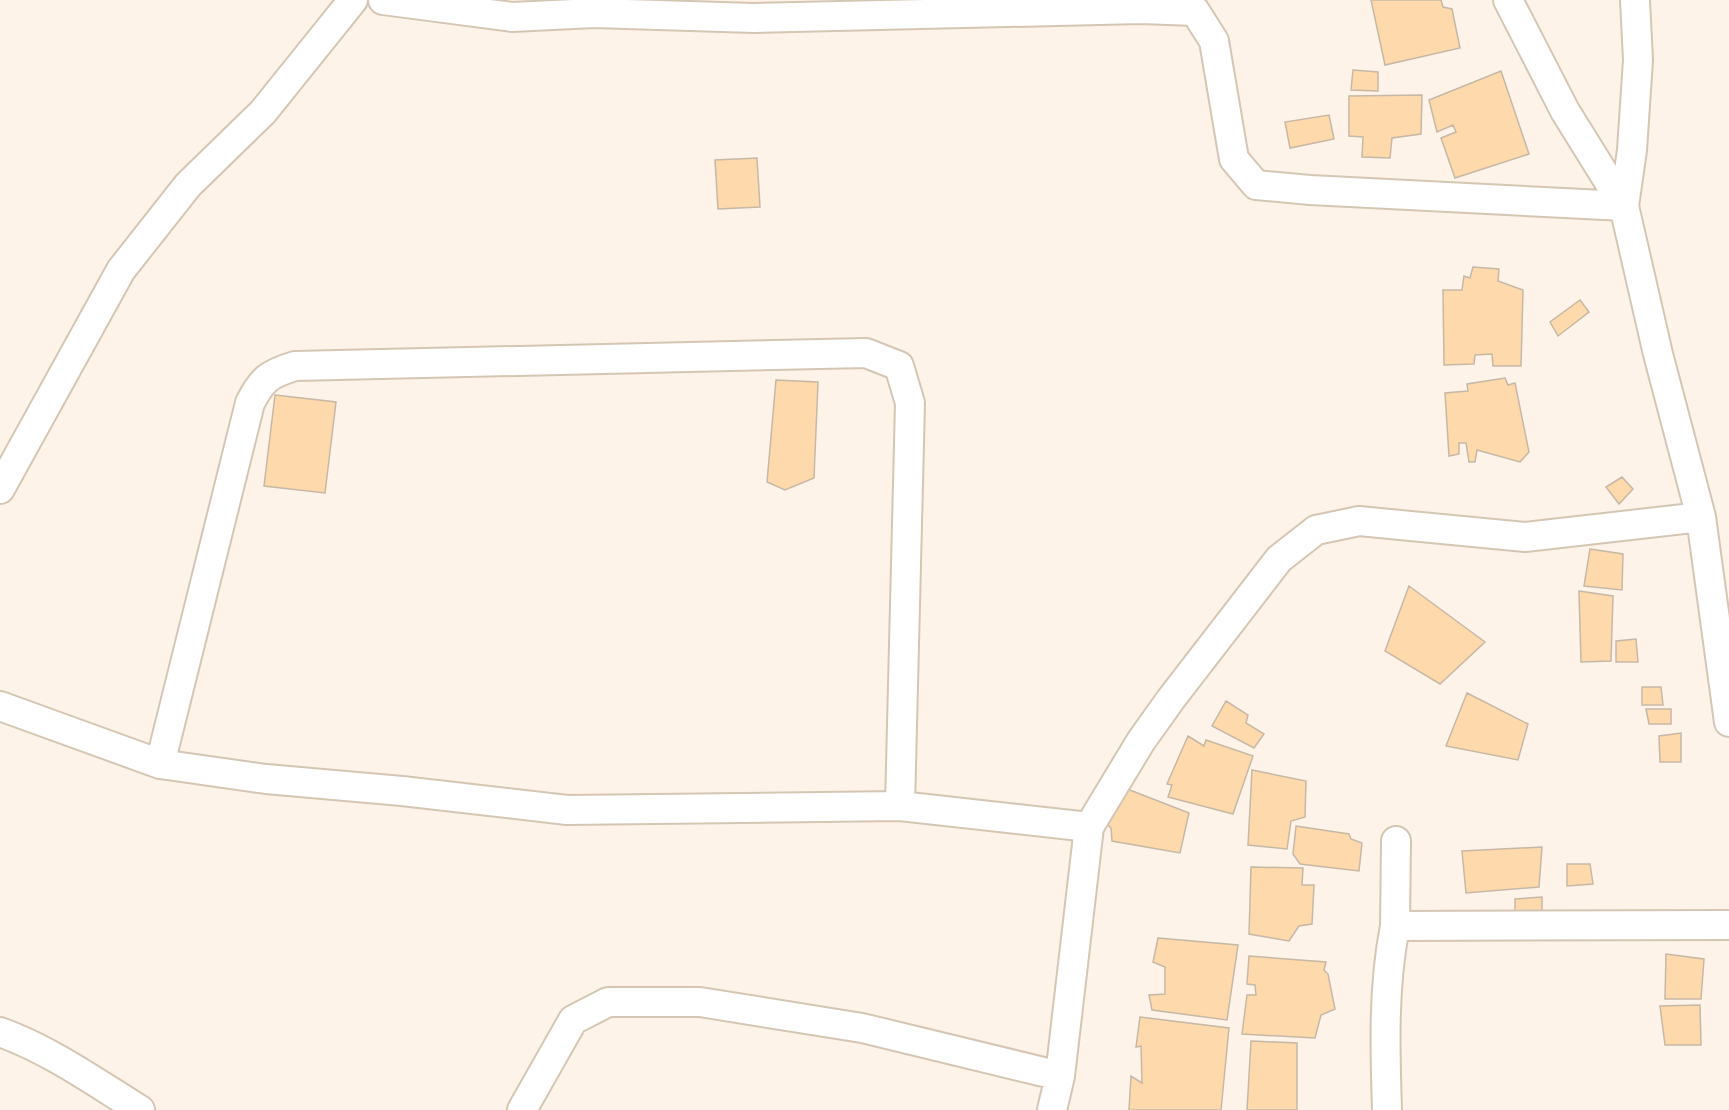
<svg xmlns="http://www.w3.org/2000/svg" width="1729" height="1110" font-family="'Titillium Web',sans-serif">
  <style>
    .building { fill: #fdd9ac; stroke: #c7b8a6; stroke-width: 1.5 }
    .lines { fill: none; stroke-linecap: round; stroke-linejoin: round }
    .street-casing { stroke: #d5c6b3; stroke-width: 32 }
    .street { stroke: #fff; stroke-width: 28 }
  </style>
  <rect width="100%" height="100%" fill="#fdf3e8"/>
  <!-- building -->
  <path class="building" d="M1371,0h70l2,7 9,2 8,39 -75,17z
    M1353,70l25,2v19l-27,-1z
    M1501,71l28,83 -74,24 -14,-40 15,-6 -3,-7 -16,7 -8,-32z
    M1422,95l-1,39 -29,4 -2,20 -28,-1 1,-20 -14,-1v-40z
    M1329,115l5,24 -44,9 -5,-26z
    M757,158l3,49 -42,2 -3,-49z
    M1473,267l26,2 -1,12 25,9 -2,76h-28l-1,-12 -17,1 -1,9 -30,1 -1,-75h19l2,-14 6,2z
    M1580,300l9,12 -31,24 -8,-14z
    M1505,378l3,7 7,-2 14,69 -9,10 -43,-12 -2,12h-6l-3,-19h-7v11l-10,2 -4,-63 23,-2 -1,-7z
    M776,380l42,2 -4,96 -29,12 -18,-8z
    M275,395l61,7 -11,91 -61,-7z
    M1622,477l11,12 -14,15 -13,-17z
    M1590,549l33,5 -1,36 -38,-4z
    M1409,586l76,56 -45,42 -55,-33z
    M1579,591l34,5 -2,65 -30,1z
    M1636,639l2,23h-22v-21z
    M1642,687h19l2,18h-21z
    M1467,693l61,31 -10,36 -72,-14z
    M1226,701l22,14 -2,8 18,11 -10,14 -42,-22z
    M1646,709h25v15h-22z
    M1681,733v29h-21l-1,-26z
    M1188,736l16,10 2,-6 47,16 -20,58 -65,-17 4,-12 -5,-1z
    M1252,770l54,11 -1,36 -14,4 -4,28 -39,-4z
    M1122,787l67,26 -9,40 -68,-12 -1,-13 -5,-5z
    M1296,826l53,8 2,5 11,4 -3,28 -59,-7 -7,-10z
    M1542,847l-3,40 -73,6 -4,-42z
    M1567,864h23l3,20 -26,2z
    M1251,867l52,1 -1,17h12l-2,39 -13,2 -10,15 -40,-7z
    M1542,897v20l-27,1v-19z
    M1158,938l80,7 -11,75 -75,-10 -3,-15 16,-1v-27l-12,-5z
    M1666,954l38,5 -3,40h-36z
    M1249,956l77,6 -2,8 4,4 7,35 -14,6 -6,23 -73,-4 5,-39h9l-1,-10 -8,-1z
    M1700,1005l1,40h-36l-5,-39z
    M1140,1017l89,11 -8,82h-92l2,-34 11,7 -1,-37 -5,1z
    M1251,1041l46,2v67h-50z"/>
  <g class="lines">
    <defs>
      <path id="street" d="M383,0l129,17 82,-4 160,5 387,-9 54,2 19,30 20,118 22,26 54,5 314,16
        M1508,0l57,111 59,95
        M1635,0l3,60 -6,90 -8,56 34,148 43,163 28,205
        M0,489l121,-219 67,-85 75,-73 90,-112
        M0,706l160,58 106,15 136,12 165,19 333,-4 189,21
        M160,764l90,-361c12,-24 19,-29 45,-37l571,-13 33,13 11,37 -10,403
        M1396,841l-1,85 334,-1
        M0,1032c50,18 95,50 140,78
        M522,1110l51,-90 35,-18h92l162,26 198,48
        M1052,1110l8,-34 29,-249 52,-86 30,-42 108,-140 37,-29 43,-9 166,16 176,-20
        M1387,1110c-2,-62 -4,-123 8,-184"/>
    </defs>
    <!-- street casing -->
    <use href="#street" class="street-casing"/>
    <!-- street -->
    <use href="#street" class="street"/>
  </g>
</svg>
